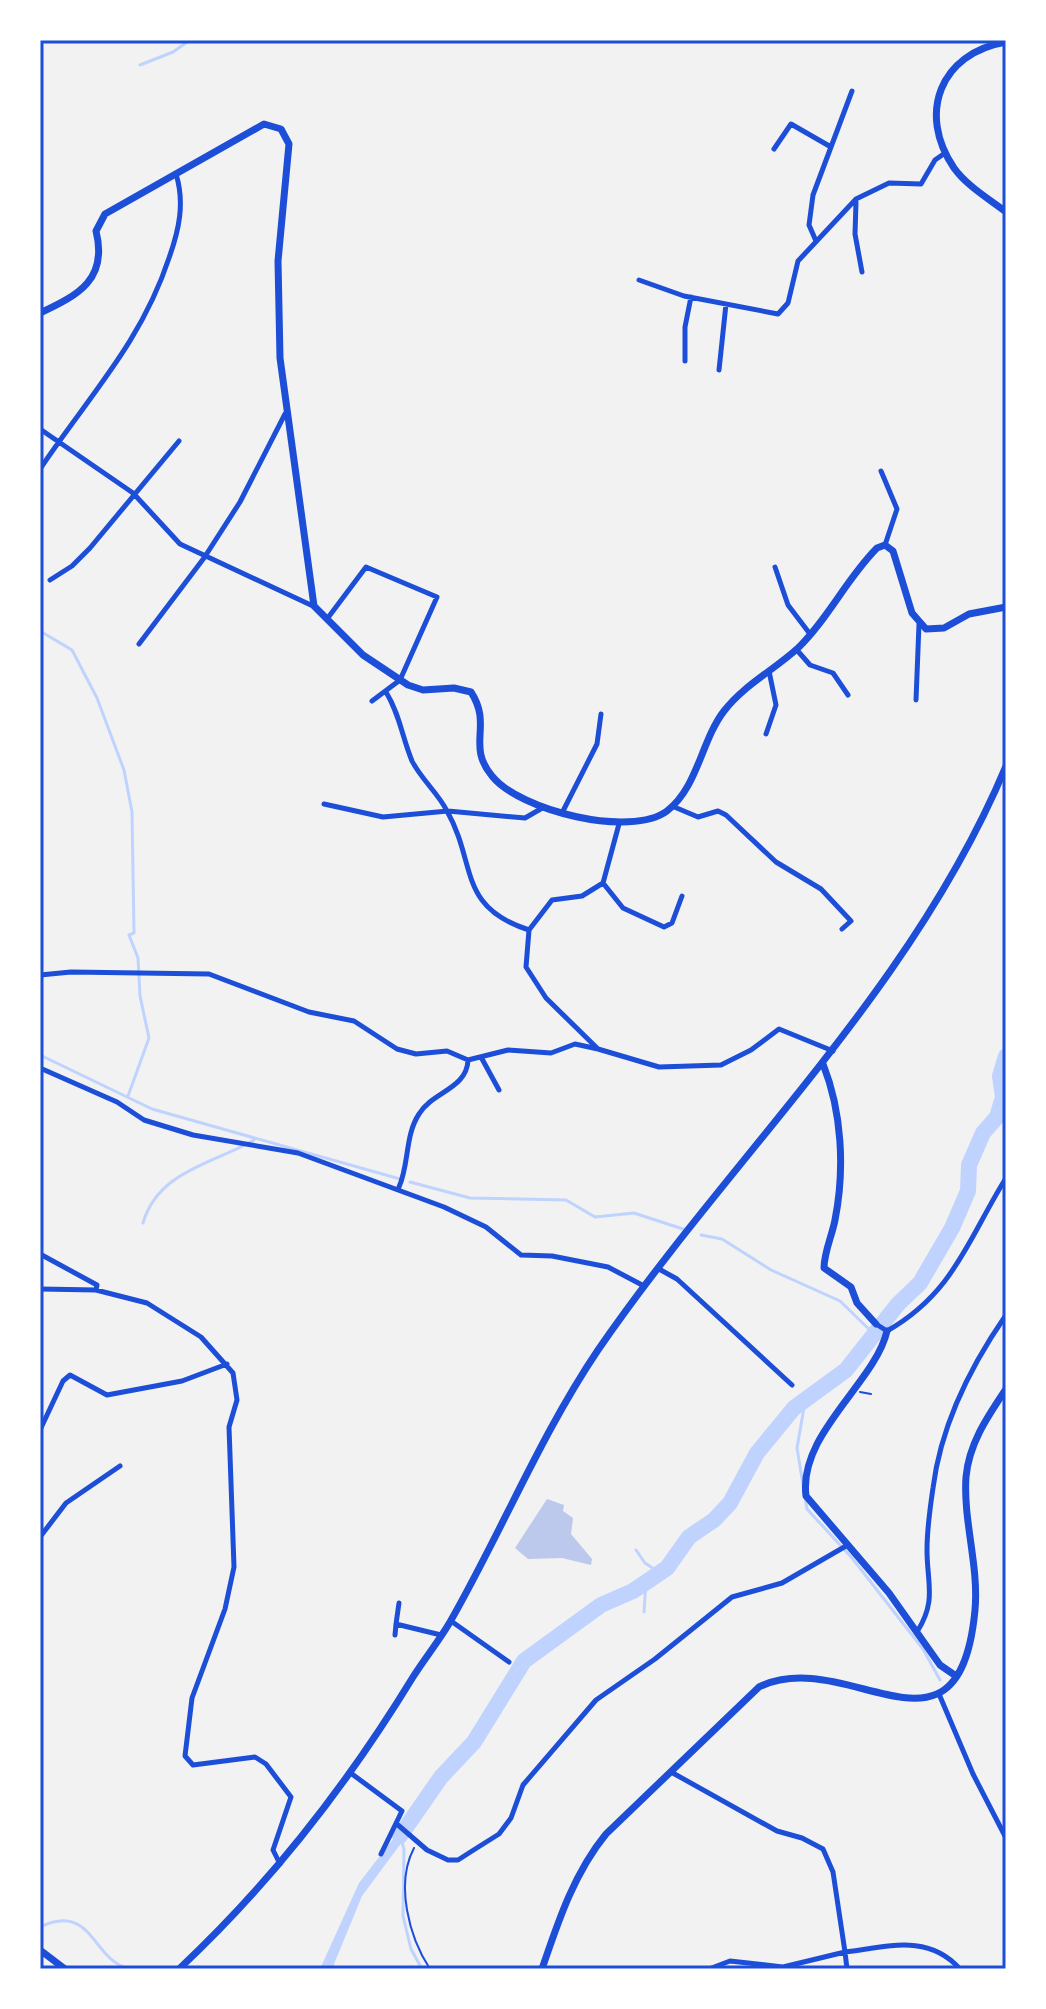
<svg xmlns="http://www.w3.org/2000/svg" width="1046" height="2009" font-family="'PT Sans',sans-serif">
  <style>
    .water { fill: #bfd3fe }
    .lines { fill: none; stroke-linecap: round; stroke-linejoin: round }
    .stream { stroke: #bfd3fe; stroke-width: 3 }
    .river { stroke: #bfd3fe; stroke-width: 16 }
    .building { fill: #bdc9ec }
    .path { stroke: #1d4ed8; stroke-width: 2 }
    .minor { stroke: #1d4ed8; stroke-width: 5 }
    .tertiary { stroke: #1d4ed8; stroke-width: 7 }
    .secondary { stroke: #1d4ed8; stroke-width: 7 }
    .neatline { fill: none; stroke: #1d4ed8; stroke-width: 3 }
  </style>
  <rect width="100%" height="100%" fill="#f2f2f2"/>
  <!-- water -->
  <path class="water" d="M397,1834l5,8 -40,54 -30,73h-12l39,-86z"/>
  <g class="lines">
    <!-- stream -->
    <path class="stream" d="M140,65l33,-13 17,-12
      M40,631l32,19 25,48 27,72 8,42 2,121 -5,2 9,23 2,38 9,42 -21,58
      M40,1055l112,54 248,70
      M410,1182l60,16 96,2 29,17 39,-4 52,17
      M143,1223c15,-52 70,-59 111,-83
      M701,1235l21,4 49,31 69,31 34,33
      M806,1396l-9,52 10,61 45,49 71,91 17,31
      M636,1550l9,13 15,10
      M644,1612l2,-30
      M400,1836l4,13 -1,67 8,33 11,20
      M40,1927c53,-25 51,32 89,42"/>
    <!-- river -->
    <path class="river" d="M400,1836l41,-59 33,-35 50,-81 77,-56 32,-14 34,-23 22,-31 25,-17 16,-17 27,-50 37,-45 52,-38 52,-66 22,-21 32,-55 16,-37 1,-26 14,-32 14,-16 6,-20 -3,-21 6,-20"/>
  </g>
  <!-- building -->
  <path class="building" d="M547,1499l17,6 -1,6 10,7 -2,16 21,25 -1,6 -29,-7 -34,1 -13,-11z"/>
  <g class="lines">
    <!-- path -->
    <path class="path" d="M860,1392l11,2
      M414,1848c-19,36 -5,89 16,121"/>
    <!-- minor -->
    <path class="minor" d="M774,149l17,-25 40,23
      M856,202l-1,32 7,38
      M816,241l-7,-16 4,-30 39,-104
      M639,280l45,16 94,18 10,-11 10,-42 58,-62 33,-16 32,1 14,-24 10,-7
      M685,361v-34l6,-30
      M719,370l7,-66
      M40,429l93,64 47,51 133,62
      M40,469c48,-72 101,-126 129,-211 10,-28 16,-55 7,-84
      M881,471l16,38 -12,36
      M775,567l13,38 22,29
      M50,580l22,-14 18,-18 89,-107
      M327,619l39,-52 71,30 -37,83 -28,21
      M139,644l65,-86 36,-56 45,-88
      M796,649l14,16 23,8 15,22
      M386,692c14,23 16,45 26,69 9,18 26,32 35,50 30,53 10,96 82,119
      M916,700l3,-76
      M766,734l10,-29 -7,-34
      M324,804l59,13 65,-6 77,7 19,-11
      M672,806l26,11 20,-6 8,4 50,47 45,27 30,32 -9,8
      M562,813l35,-69 4,-30
      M619,824l-16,59 -21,13 -30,4 -23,30 -3,37 20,31 52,51 61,18 62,-2 30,-15 28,-21 54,22
      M603,883l20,25 41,19 8,-4 10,-27
      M40,975l31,-3 138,2 100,38 45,9 43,28 19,5 31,-3 21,9 40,-10 43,3 24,-9 23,5
      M481,1057l18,33
      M40,1068l77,34 27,18 49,15 105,18 146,54 42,20 35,28 31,1 56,11 36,19
      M399,1187c10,-22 6,-52 20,-73 13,-22 48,-25 49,-54
      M40,1254l57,31 -1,5
      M659,1269l18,10 115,106
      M40,1289l56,1 51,13 54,34 32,36 4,27 -8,27 5,140 -9,42 -33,89 -7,58 8,9 62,-8 11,7 25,33 -18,53 7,14
      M876,1324l11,7c67,-38 81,-92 119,-153
      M40,1430l23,-49 7,-6 37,20 75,-14 45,-17
      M40,1537l26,-34 54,-37
      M399,1603l-3,21 45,11
      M451,1621l58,41
      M917,1632c20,-32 10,-48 10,-82 0,-20 3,-42 6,-62 8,-64 37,-121 73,-173
      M395,1635l1,-11
      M939,1694l34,80 33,64
      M671,1772l106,59 25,7 21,11 10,23 12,80 -62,15 -53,-6 -21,8
      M352,1774l50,37 -21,43
      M398,1825l29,25 21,10h10l14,-9 27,-17 12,-16 12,-33 73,-85 59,-41 77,-62 50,-14 64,-37
      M847,1969l-2,-17c42,-5 83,-19 115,17"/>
    <!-- tertiary -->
    <path class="tertiary" d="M40,313c39,-18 68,-34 56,-82l9,-17 159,-90 17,5 8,15 -11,117 2,97 34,248 49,49 45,30 15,5 31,-2 17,4c22,34 -5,53 21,84 28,35 139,62 175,35 31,-24 34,-70 57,-100 20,-26 50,-41 74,-63 30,-29 49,-70 79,-100l8,-3 8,6 19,62 14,16 18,-1 25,-14 37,-7
      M823,1064c19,48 22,105 12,156 -3,16 -11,32 -11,48l27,19 6,16 19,21
      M887,1331c-12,52 -89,103 -81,165l83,97 51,72 16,11
      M40,1950l25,19
      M542,1969c16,-47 32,-96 64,-135l153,-147c89,-43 200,93 216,-77 4,-45 -12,-89 -9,-133 3,-34 22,-61 40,-88"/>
    <!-- secondary -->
    <path class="secondary" d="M1006,42c-66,11 -89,72 -52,126 13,18 35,31 52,44
      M179,1969c93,-87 168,-184 234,-292 12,-19 26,-36 37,-55 51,-89 90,-186 148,-272 135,-196 315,-361 408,-584"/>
  </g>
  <!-- border -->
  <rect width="1046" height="2009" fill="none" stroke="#ffffff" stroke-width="84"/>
  <rect x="42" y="42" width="962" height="1925" class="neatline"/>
</svg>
